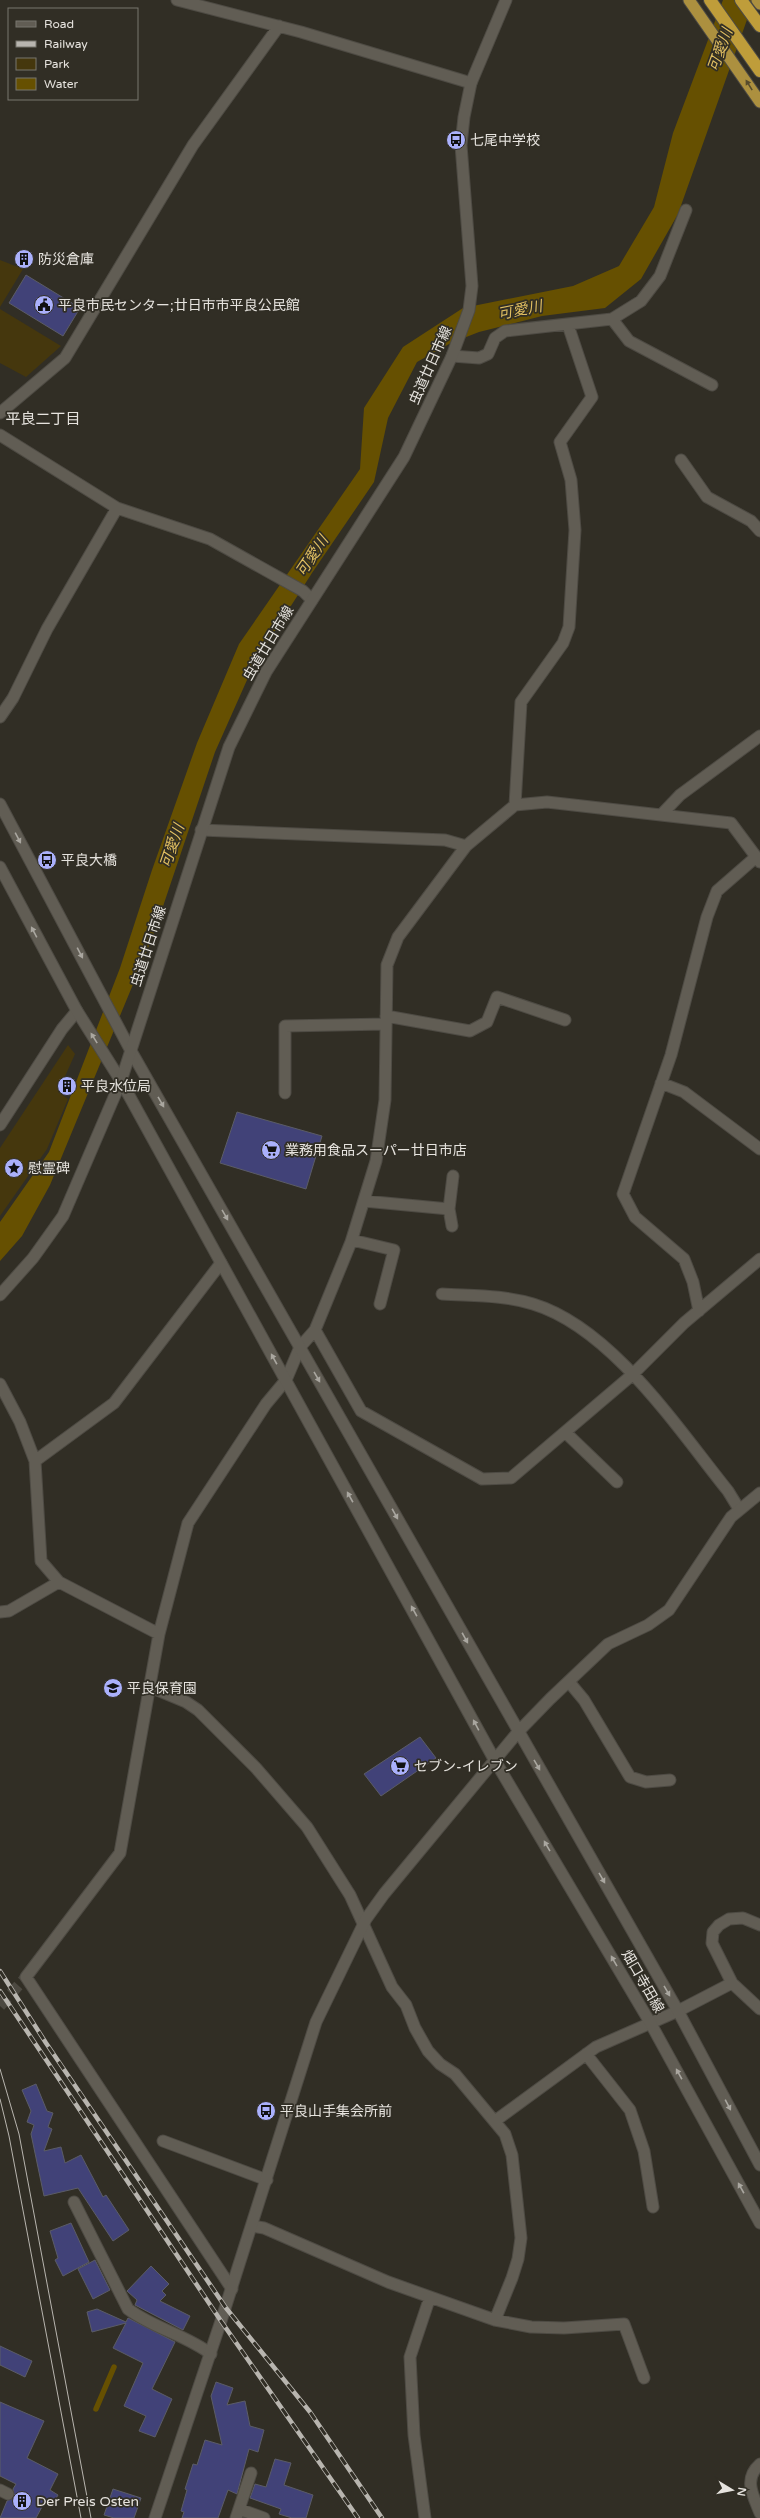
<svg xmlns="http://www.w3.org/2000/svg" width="760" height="2518" font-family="'Varela Round','Noto Sans JP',sans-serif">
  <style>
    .green { fill: #45370d }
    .water { fill: #665001 }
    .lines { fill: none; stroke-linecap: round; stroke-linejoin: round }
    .stream { stroke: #665001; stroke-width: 5.5 }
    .building { fill: #414278; stroke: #5b5c66 }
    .minor-tunnel { stroke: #4c4941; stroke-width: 11; stroke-dasharray: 11 5.5; stroke-linecap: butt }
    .minor-casing { stroke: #4e4b44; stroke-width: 13 }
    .tertiary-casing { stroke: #4e4b44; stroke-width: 13 }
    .secondary-casing { stroke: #4e4b44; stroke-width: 13 }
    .trunk-casing { stroke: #4e4b44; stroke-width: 13 }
    .motorway-casing { stroke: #4e4b44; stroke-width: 14 }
    .minor { stroke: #615d54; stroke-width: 11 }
    .tertiary { stroke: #615d54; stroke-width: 11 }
    .secondary { stroke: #615d54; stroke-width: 11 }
    .trunk { stroke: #ac903f; stroke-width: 11 }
    .motorway { stroke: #bf9d3a; stroke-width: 12 }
    .tram { stroke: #b8b5af; stroke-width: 1 }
    .rail-casing { stroke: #b8b5af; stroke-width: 4.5 }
    .rail { stroke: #312e25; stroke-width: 3; stroke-dasharray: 9; stroke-linecap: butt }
    .oneway { fill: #564b2d }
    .oneway2 { fill: #aaa7a0 }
    .labels { text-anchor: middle; stroke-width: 3.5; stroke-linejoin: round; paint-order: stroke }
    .poi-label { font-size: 14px; fill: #e6e3de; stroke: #312e25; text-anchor: start }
    .street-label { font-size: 14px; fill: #e6e3de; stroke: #312e25 }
    .water-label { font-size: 15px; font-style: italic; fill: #e1bf61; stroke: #312e25 }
    .neighbourhood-label { font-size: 15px; fill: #e6e3de; stroke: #312e25 }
  </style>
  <rect width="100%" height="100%" fill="#312e25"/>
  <!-- green -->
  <path class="green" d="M0,260l23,9 -23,38z
    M0,309l61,37 -35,31 -26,-14z
    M68,1045l7,9 -17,38 10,7 -21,50 -47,67v-68z"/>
  <!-- water -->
  <path class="water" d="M723,0h31l-76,214 -37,65 -36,29 -63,8 -63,16 -28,11 -34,19 -29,56 -14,64 -62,91 -57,89 -40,90 -62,184 -103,249 -28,51 -22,25v-39l49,-70 71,-184 32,-98 45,-127 42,-99 121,-175 4,-61 39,-61 60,-39 110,-22 46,-20 35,-59 19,-74z"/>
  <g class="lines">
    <!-- stream -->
    <path class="stream" d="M96,2409l18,-42"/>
  </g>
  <!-- building -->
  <path class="building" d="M26,275l54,33 -17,28 -54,-33z
    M237,1112l85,24 -16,53 -86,-26z
    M420,1737l16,21 -55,38 -17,-22z
    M36,2084l11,27 6,2 -5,14 4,2 -8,22 17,-4 4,16 16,-8 22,42 3,-2 23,35 -16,11 -35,-53 -34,8 -13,-62 3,-9 -7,-3 4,-11 -9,-21z
    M71,2223l18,39 -26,14 -8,-16 3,-2 -8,-27z
    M95,2260l15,30 -17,9 -15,-30z
    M151,2266l18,18 -7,7 4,4 -6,6 30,15 -7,14 -48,-25 2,-5 -10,-9z
    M97,2309l29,13 2,-4 47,24 -23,47 20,10 -17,38 -16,-6 7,-15 -22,-10 19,-43 -30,-15 13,-25 -34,9 -5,-20z
    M0,2346l32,15 -7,16 -25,-12z
    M216,2382l17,6 -6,17 18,-4 5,25 14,4 -6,22 -9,-3 -12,45 -9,-4 -10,28h-36l2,-6 -3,-1 6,-21 -2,-1 8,-25 4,1 8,-25 17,5 -11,-49z
    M0,2402l44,19 -17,37 31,16 -8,16 8,5 -7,12 -7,-4 -8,15h-36l7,-17 7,-4 -1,-8 3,-5 -16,-8z
    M275,2459l16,4 -7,22 29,10 -7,23h-14l-13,-4 2,-5 -31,-11 5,-14 11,3z
    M113,2489l28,9 -7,20h-20l-10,-3z"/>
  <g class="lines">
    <!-- minor-tunnel -->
    <path class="minor-tunnel" d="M0,2006l26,-29"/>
    <defs>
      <path id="minor" d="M177,0l124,32 170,51
        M612,319l17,22 83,44
        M452,356l27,2 9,-4 7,-16 10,-7 107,-12 29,-18 19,-25 26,-66
        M0,413l65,-55 128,-213 86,-119
        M0,435l117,73 93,31 93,52 9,9
        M681,460l26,37 44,24 9,10
        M0,717l13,-19 34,-69 70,-121
        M515,805l6,-103 42,-59 6,-16 6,-97 -4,-50 -11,-38 32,-45 -24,-72
        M661,815l19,-20 80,-59
        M201,830l244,10 21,6
        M386,1016l84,15 17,-9 10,-25 68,23
        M661,1083l23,9 76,57
        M285,1093v-67l101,-2
        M0,1125l62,-96 15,-18
        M364,1201l85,8 4,-33
        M449,1209l3,17
        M352,1240l42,10 -14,54
        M442,1294c31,2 62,1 91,10 79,24 145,125 195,187l11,18
        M699,1311l-6,-29 -9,-23 -49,-42 -12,-23 48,-139 36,-138 10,-26 39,-34
        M315,1330l46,81 121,68 29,-1 121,-103 52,-52 76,-64
        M0,1384l20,38 15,39 6,100 18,21 100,52
        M565,1432l52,50
        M35,1461l79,-58 107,-140
        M0,1612l9,-1 50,-29
        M569,1682l15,18 46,77 16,5 24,-2
        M150,1687l36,15 12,8 58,58 51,59 43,68 42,92 14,18 9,23 13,23 12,13 15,10 50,60 7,21 9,83 -3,21 -6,19 -17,42
        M760,1925l-17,-7 -14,1 -10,6 -6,7 -1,11 20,40 28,26
        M586,2054l44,56 14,41 9,56
        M495,2121l101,-74 82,-36 54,-28
        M163,2141l104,39
        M74,2202l54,107c25,19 58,26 83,45
        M252,2226l12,2 124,54 107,38 36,7 33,1 60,-4 20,54
        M232,2289l-206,-312 94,-124 39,-219 29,-111 78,-119 20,-24 14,-33 15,-17 36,-88 25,-81 9,-61 2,-135 11,-28 68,-91 49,-41 32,-3 184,21 29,39
        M760,2464c-17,15 -7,31 0,49
        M0,2490l8,4
        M239,2509l25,9
        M236,2518l15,-45
        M425,2518l-11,-83 -4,-78 20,-60"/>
      <path id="tertiary" d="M0,804l131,247 547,960 82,154
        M0,867l77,144 44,70 373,678 157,265 109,199
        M155,2518l66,-197 95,-299 50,-103 18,-25 134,-162 32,-33 58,-55 40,-19 21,-15 62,-93 29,-24"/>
      <path id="secondary" d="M0,1295l33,-37 30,-42 58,-135 108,-334 37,-75 138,-215 48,-101 17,-46 3,-24 -11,-141 3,-28 7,-34 35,-83"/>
      <path id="trunk" d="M689,0l71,102
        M757,0l3,4"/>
      <path id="motorway" d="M710,0l50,71
        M741,0l19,26"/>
    </defs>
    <!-- minor casing -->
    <use href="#minor" class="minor-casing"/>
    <!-- tertiary casing -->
    <use href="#tertiary" class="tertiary-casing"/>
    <!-- secondary casing -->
    <use href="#secondary" class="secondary-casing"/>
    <!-- trunk casing -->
    <use href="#trunk" class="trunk-casing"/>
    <!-- motorway casing -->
    <use href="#motorway" class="motorway-casing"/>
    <!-- minor -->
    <use href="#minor" class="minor"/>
    <!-- tertiary -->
    <use href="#tertiary" class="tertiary"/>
    <!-- secondary -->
    <use href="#secondary" class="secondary"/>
    <!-- trunk -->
    <use href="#trunk" class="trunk"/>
    <!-- motorway -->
    <use href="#motorway" class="motorway"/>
    <!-- tram -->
    <path class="tram" d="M0,2069l19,65 72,384
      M0,2099l9,37 72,382"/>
    <defs>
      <path id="rail" d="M0,1971l46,72 180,265 84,104 72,106
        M0,1991l221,330 137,197"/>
    </defs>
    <!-- rail casing -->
    <use href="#rail" class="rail-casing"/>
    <!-- rail -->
    <use href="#rail" class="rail"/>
  </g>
  <!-- one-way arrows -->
  <defs><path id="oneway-solid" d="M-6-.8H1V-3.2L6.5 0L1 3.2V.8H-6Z"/></defs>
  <use class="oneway" href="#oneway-solid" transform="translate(749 85) rotate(-122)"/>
  <g class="oneway2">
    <use href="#oneway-solid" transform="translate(18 838) rotate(62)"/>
    <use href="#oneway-solid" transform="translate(34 932) rotate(-118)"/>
    <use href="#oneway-solid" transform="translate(80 953) rotate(62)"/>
    <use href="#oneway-solid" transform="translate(94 1038) rotate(-122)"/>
    <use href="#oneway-solid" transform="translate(161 1102) rotate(60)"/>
    <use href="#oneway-solid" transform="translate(225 1215) rotate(60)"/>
    <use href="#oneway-solid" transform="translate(274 1359) rotate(-119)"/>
    <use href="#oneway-solid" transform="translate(317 1377) rotate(60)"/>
    <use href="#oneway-solid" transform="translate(350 1497) rotate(-119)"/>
    <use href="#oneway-solid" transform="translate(395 1514) rotate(61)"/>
    <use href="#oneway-solid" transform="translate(414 1611) rotate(-119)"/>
    <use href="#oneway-solid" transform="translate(465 1638) rotate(61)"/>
    <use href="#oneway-solid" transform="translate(476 1725) rotate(-118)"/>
    <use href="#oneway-solid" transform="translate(537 1765) rotate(60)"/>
    <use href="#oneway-solid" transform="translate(547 1846) rotate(-120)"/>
    <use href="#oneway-solid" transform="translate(602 1878) rotate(60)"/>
    <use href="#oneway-solid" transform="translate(614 1961) rotate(-120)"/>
    <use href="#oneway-solid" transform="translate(667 1991) rotate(60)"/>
    <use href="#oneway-solid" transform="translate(679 2074) rotate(-119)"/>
    <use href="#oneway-solid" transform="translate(728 2105) rotate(62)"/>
    <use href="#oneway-solid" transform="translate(741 2188) rotate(-119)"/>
  </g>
  <!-- icons -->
  <defs>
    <symbol id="bus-disc" viewBox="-11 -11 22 22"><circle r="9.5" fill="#aab0fb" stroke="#312e25"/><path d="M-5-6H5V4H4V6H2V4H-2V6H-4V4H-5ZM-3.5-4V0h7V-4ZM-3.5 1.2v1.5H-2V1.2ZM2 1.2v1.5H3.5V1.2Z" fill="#111"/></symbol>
    <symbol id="building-disc" viewBox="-11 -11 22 22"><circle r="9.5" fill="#aab0fb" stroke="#312e25"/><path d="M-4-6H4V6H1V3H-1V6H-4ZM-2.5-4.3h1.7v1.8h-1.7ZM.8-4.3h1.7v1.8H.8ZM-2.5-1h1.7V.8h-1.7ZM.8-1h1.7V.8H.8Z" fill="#111"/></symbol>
    <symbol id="civic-disc" viewBox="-11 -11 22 22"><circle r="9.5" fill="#aab0fb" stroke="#312e25"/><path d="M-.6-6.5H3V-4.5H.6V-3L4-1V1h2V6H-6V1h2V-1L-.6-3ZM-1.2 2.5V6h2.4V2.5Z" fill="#111"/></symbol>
    <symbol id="supermarket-disc" viewBox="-11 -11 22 22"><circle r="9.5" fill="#aab0fb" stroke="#312e25"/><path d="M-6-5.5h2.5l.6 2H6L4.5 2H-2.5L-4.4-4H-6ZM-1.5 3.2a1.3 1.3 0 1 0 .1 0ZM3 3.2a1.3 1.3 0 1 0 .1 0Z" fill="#111"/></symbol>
    <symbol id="sight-disc" viewBox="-11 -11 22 22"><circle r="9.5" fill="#aab0fb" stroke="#312e25"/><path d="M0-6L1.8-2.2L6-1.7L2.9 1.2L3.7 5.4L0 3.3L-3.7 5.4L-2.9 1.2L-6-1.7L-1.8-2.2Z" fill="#111"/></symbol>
    <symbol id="school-disc" viewBox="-11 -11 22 22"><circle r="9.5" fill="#aab0fb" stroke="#312e25"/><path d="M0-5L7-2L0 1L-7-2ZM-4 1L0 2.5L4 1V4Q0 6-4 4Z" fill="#111"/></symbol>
  </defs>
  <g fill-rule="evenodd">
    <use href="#bus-disc" x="445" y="129" width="22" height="22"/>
    <use href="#building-disc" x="13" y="248" width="22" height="22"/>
    <use href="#civic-disc" x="33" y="294" width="22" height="22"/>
    <use href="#bus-disc" x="36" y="849" width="22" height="22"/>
    <use href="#building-disc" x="56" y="1075" width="22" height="22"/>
    <use href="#supermarket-disc" x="260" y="1139" width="22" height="22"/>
    <use href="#sight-disc" x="3" y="1157" width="22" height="22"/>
    <use href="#school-disc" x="102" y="1677" width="22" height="22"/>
    <use href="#supermarket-disc" x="389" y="1755" width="22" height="22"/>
    <use href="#bus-disc" x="255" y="2100" width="22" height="22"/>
    <use href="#building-disc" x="11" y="2490" width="22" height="22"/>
  </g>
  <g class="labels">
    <!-- poi labels -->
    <g class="poi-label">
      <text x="470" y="145">七尾中学校</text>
      <text x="38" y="264">防災倉庫</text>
      <text x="58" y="310">平良市民センター;廿日市市平良公民館</text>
      <text x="61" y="865">平良大橋</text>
      <text x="81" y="1091">平良水位局</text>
      <text x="285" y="1155">業務用食品スーパー廿日市店</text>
      <text x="28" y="1173">慰霊碑</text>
      <text x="127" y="1693">平良保育園</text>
      <text x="414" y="1771">セブン-イレブン</text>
      <text x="280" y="2116">平良山手集会所前</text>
      <text x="36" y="2506">Der Preis Osten</text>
    </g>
    <!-- street labels -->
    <g class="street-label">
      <text transform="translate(430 365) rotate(-66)" y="5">虫道廿日市線</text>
      <text transform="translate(268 643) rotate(-59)" y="5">虫道廿日市線</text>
      <text transform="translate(148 946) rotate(-72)" y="5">虫道廿日市線</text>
      <text transform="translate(643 1981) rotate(60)" y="5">畑口寺田線</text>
    </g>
    <!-- water labels -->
    <g class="water-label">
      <text transform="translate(720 50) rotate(-70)" y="5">可愛川</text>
      <text transform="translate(520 310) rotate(-11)" y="5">可愛川</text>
      <text transform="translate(312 556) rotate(-56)" y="5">可愛川</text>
      <text transform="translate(172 846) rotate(-71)" y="5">可愛川</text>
    </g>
    <!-- neighbourhood labels -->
    <g class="neighbourhood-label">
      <text x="43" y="424">平良二丁目</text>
    </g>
  </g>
  <!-- legend -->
  <rect x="8" y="8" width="130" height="92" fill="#312e25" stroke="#79766f"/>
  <rect x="16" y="21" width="20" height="6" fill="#615d54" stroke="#79766f"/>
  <text x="44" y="28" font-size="12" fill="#e6e3de">Road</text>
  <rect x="16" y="41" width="20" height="6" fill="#b8b5af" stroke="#79766f"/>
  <text x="44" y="48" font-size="12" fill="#e6e3de">Railway</text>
  <rect x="16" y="58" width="20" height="12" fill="#45370d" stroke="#79766f"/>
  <text x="44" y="68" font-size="12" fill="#e6e3de">Park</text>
  <rect x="16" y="78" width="20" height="12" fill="#665001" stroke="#79766f"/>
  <text x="44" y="88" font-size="12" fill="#e6e3de">Water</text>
  <!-- north arrow -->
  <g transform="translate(732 2490) rotate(100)" stroke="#312e25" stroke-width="3" paint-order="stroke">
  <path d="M0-3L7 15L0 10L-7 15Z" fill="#e6e3de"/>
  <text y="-6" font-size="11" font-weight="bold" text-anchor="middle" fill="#e6e3de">N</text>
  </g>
</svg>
